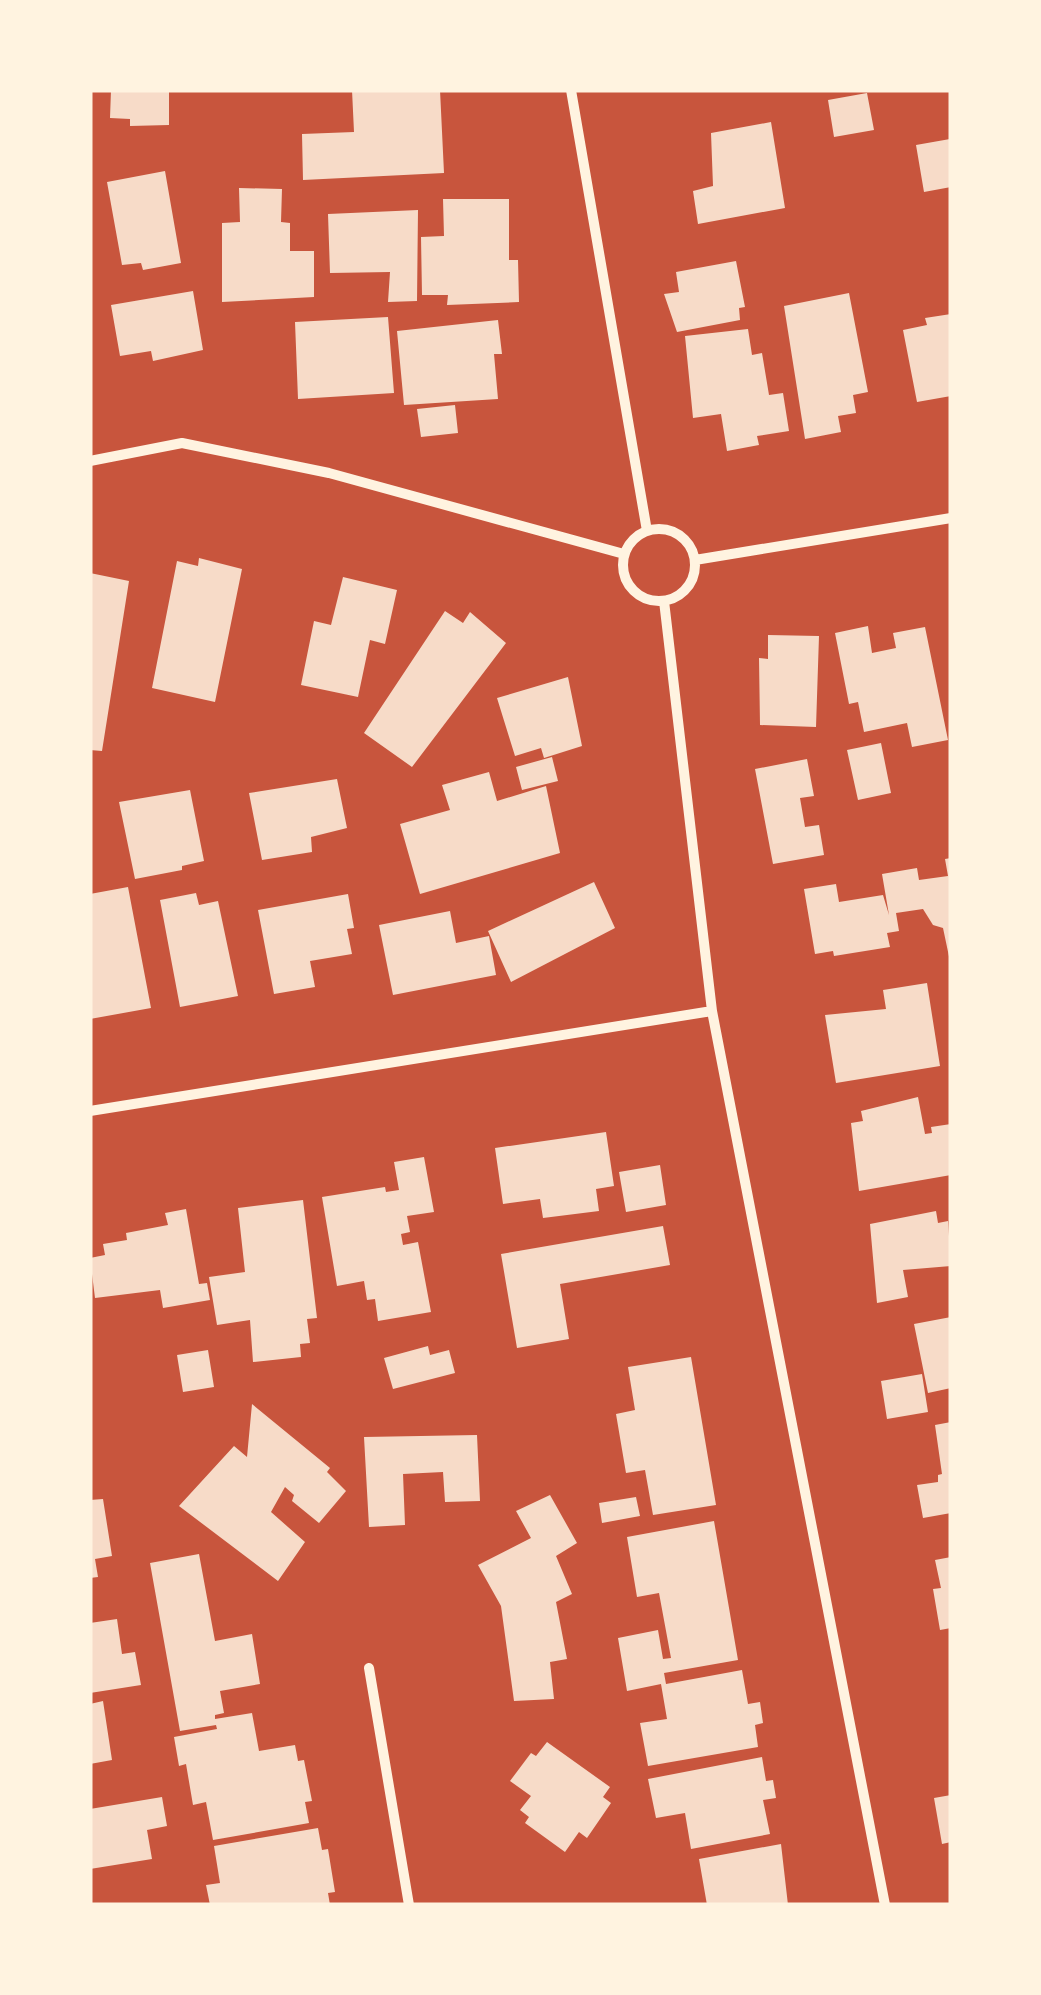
<svg xmlns="http://www.w3.org/2000/svg" width="1041" height="1995" font-family="'Archivo Narrow',sans-serif">
  <style>
    .building { fill: #f7dbc8 }
    .lines { fill: none; stroke-linecap: round; stroke-linejoin: round }
    .minor { stroke: #fff3e0; stroke-width: 10 }
  </style>
  <rect width="100%" height="100%" fill="#c8553d"/>
  <!-- building -->
  <path class="building" d="M111,90h58v35l-39,1v-7l-20,-1z
    M352,90h88l4,83 -141,7 -1,-46 52,-2z
    M867,93l7,37 -40,7 -6,-37z
    M771,122l14,86 -87,16 -5,-33 20,-5 -2,-53z
    M950,139l1,48 -27,5 -8,-47z
    M165,171l16,92 -38,7 -2,-7 -19,2 -15,-83z
    M239,188l43,1 -1,33 9,1v28h24v46l-92,5v-79l18,-1z
    M443,199h66v61h9l1,42 -72,3 1,-10h-26l-1,-58 23,-1z
    M418,210l-1,91 -29,1 2,-30 -60,1 -2,-59z
    M736,261l9,46 -6,1 1,12 -63,12 -13,-38 15,-2 -3,-20z
    M193,291l10,59 -50,11 -2,-10 -31,5 -9,-51z
    M849,293l19,99 -15,3 3,18 -18,3 3,16 -36,7 -21,-133z
    M951,314v82l-34,6 -14,-72 24,-5 -2,-7z
    M388,317l6,76 -96,6 -3,-77z
    M498,320l4,34h-8l4,45 -94,6 -7,-74z
    M748,329l4,26 10,-2 7,42 14,-2 6,38 -32,5 2,9 -32,6 -6,-37 -28,4 -8,-82z
    M455,405l3,28 -37,4 -4,-28z
    M199,558l43,11 -27,133 -63,-14 25,-127 21,5z
    M90,573l39,8 -27,170 -12,-1z
    M343,577l54,13 -12,54 -15,-4 -12,57 -57,-12 13,-64 17,4z
    M445,611l18,12 7,-11 36,31 -94,124 -48,-34z
    M868,626l4,27 24,-5 -3,-15 32,-6 23,113 -36,7 -5,-24 -43,9 -6,-30 -9,2 -14,-71z
    M768,635l51,1 -3,91 -56,-2 -1,-67 9,1z
    M568,677l14,69 -38,12 -3,-10 -26,8 -18,-58z
    M881,743l10,50 -33,7 -11,-50z
    M552,757l6,24 -36,9 -6,-23z
    M807,759l7,37 -14,2 5,29 14,-2 5,30 -51,9 -18,-95z
    M489,772l8,29 49,-15 14,67 -140,41 -20,-70 50,-14 -8,-25z
    M337,779l10,49 -36,9 1,15 -50,8 -13,-67z
    M190,790l14,71 -22,5v4l-47,9 -16,-77z
    M951,858v108l-8,-38 -10,-3 -10,-16 -27,4 3,18 -12,2 3,14 -56,9 -1,-5 -18,3 -11,-65 32,-5 3,18 44,-7 6,20 -7,-41 35,-6 2,12 29,-4 -3,-17z
    M594,882l21,46 -104,54 -23,-51z
    M128,887l23,121 -61,11v-125z
    M196,893l3,12 19,-4 20,95 -58,11 -20,-107z
    M348,894l6,34 -7,1 5,25 -42,7 5,26 -41,7 -16,-84z
    M450,911l6,32 33,-7 7,39 -103,20 -14,-70z
    M927,983l13,83 -104,17 -11,-68 61,-6 -3,-19z
    M918,1097l7,37 7,-1 -1,-6 20,-3v51l-92,16 -8,-68 12,-2 -2,-10z
    M606,1132l8,54 -18,3 3,22 -56,7 -3,-19 -37,5 -8,-56z
    M424,1157l10,55 -27,4 3,16 -9,2 2,11 15,-3 13,70 -53,9 -3,-22 -8,1 -3,-19 -27,5 -15,-89 63,-10 1,5 13,-2 -5,-28z
    M660,1165l6,40 -40,7 -7,-40z
    M303,1200l14,118 -10,1 3,24 -10,1 1,13 -48,5 -3,-42 -33,5 -8,-48 36,-5 -7,-64z
    M186,1209l13,75 8,-1 3,17 -47,8 -3,-18 -65,8 -5,-40 15,-3 -2,-11 24,-4 -1,-7 42,-8 -3,-12z
    M936,1211l2,12 10,-2 3,45 -48,4 5,27 -31,6 -7,-79z
    M663,1226l7,39 -110,19 9,55 -52,9 -16,-94z
    M951,1317v71l-23,5 -14,-69z
    M428,1346l2,9 19,-5 6,23 -62,16 -9,-31z
    M208,1350l6,37 -31,5 -6,-37z
    M691,1357l25,148 -63,10 -8,-45 -19,3 -10,-59 19,-4 -7,-43z
    M922,1374l6,38 -41,7 -6,-38z
    M252,1404l78,64 -3,4 19,19 -27,32 -27,-22 2,-6 -9,-8 -14,25 34,30 -27,39 -99,-75 55,-60 13,11z
    M951,1422v91l-28,5 -6,-33 21,-3v-7l4,-1 -7,-49z
    M477,1435l3,66 -35,1 -2,-30 -40,2 2,51 -36,2 -5,-90z
    M550,1495l27,48 -21,13 16,38 -16,8 11,57 -17,3 4,37 -40,2 -13,-95 -23,-41 53,-27 -15,-27z
    M636,1497l4,19 -38,7 -3,-20z
    M103,1499l9,57 -17,3 3,18 -8,1v-78z
    M714,1521l24,139 -74,13 2,11 76,-14 6,34 12,-2 3,21 -8,2 3,22 -110,19 -8,-43 27,-4 -6,-35 -34,7 -9,-53 40,-8 5,29 8,-1 -12,-65 -22,4 -10,-60z
    M199,1554l16,87 37,-7 8,50 -40,7 4,22 -9,2v4l37,-6 7,38 36,-6 3,16 6,-1 8,41 -7,1 4,21 -96,17 -7,-38 -13,3 -7,-41 -7,2 -5,-29 43,-8 -1,-4 -36,6 -30,-168z
    M951,1557v71l-11,2 -7,-41 8,-1 -6,-28z
    M117,1619l5,35 13,-2 6,33 -51,8v-70z
    M103,1701l9,59 -22,4v-60z
    M547,1742l63,45 -7,10 8,6 -24,35 -8,-6 -14,20 -40,-29 4,-6 -9,-7 11,-14 -21,-15 21,-28 5,3z
    M762,1757l4,24 7,-1 3,18 -13,2 7,34 -79,15 -6,-36 -29,5 -8,-39z
    M951,1795v47l-9,2 -8,-46z
    M162,1797l5,29 -20,4 5,29 -62,10v-60z
    M318,1828l4,22 6,-1 7,43 -7,1 2,12h-120l-4,-20 14,-2 -6,-37z
    M781,1844l7,61h-81l-8,-46z"/>
  <g class="lines">
    <!-- minor -->
    <path class="minor" d="M571,90l76,441
      M90,461l92,-18 147,30 295,81
      M623 565a36 36 0 1 1 72 0a36 36 0 1 1-72 0Z
      M695,560l256,-42
      M664,601l48,410 173,894
      M90,1111l622,-100
      M369,1668l40,237"/>
  </g>
  <!-- border -->
  <rect width="1041" height="1995" fill="none" stroke="#fff3e0" stroke-width="185"/>
</svg>
